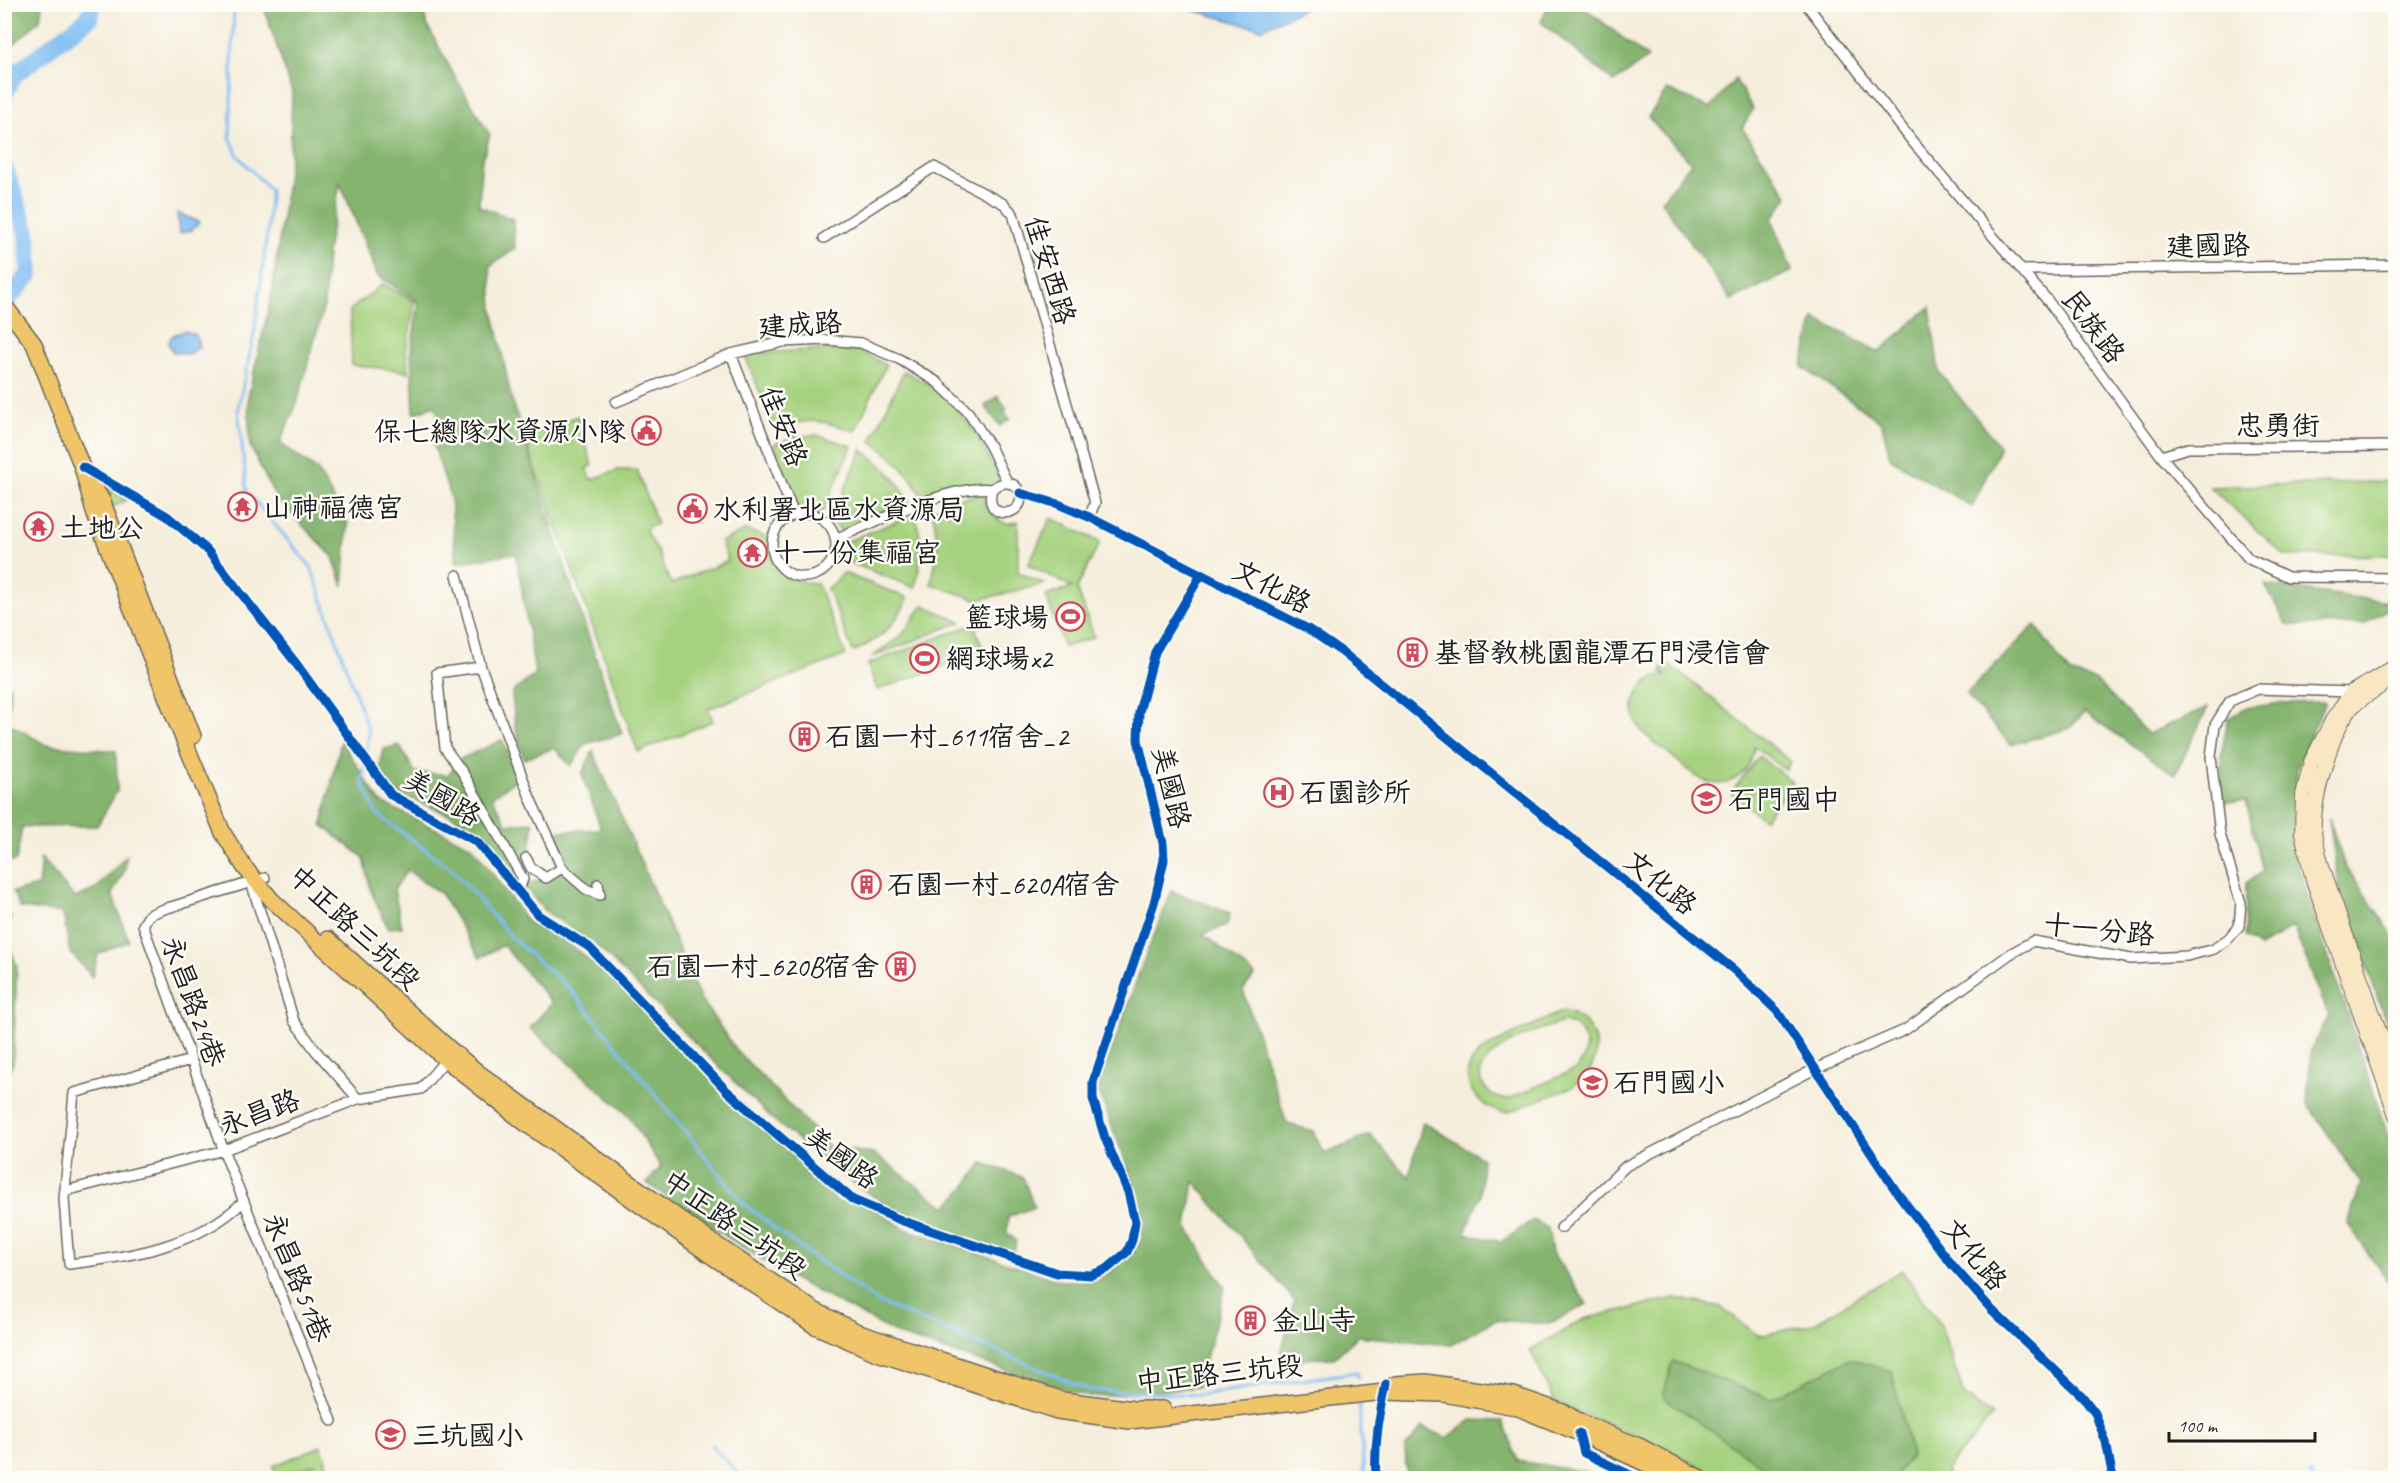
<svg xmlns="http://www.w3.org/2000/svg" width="2400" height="1483" font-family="Caveat,'LXGW WenKai TC',sans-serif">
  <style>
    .green { fill: #a6d27f; stroke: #61774e; stroke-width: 1.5; fill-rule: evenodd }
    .forest { fill: #84b46e; stroke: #506845; stroke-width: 1.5 }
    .water { fill: #80bdf3; stroke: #4e6c88; stroke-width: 1.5 }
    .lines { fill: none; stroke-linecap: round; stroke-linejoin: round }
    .stream { stroke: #80bdf3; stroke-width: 3 }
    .river { stroke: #80bdf3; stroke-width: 18 }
    .street-casing { stroke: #68665f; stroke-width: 12 }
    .secondary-casing { stroke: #68665f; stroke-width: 16 }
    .primary-casing { stroke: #68665f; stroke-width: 18 }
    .street { stroke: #fff; stroke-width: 9 }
    .secondary { stroke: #f9e7c3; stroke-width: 14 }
    .primary { stroke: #f0c469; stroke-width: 15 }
    .cycleway-casing { stroke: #fdfcf7; stroke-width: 13 }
    .cycleway { stroke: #0057b8; stroke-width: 9 }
    .labels { text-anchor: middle; stroke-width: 5; stroke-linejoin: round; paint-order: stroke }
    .street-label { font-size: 28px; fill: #1c1c1c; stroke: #fdfcf7 }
    .poi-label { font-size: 28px; fill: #1c1c1c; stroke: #fdfcf7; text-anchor: start }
  </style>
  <rect width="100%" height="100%" fill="#fdfcf7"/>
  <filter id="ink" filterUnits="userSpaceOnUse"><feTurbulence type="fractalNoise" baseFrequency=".0167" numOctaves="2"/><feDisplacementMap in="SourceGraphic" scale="12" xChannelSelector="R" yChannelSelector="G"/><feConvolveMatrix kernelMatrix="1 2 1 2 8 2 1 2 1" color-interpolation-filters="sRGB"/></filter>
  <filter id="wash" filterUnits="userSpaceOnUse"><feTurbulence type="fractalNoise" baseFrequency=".008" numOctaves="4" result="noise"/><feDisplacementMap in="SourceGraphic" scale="24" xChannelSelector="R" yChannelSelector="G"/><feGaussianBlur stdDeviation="1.35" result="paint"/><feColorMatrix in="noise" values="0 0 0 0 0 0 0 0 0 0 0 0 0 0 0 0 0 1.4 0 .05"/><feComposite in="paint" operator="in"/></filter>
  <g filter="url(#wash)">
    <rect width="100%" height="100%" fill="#f6eedc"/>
    <!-- green -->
    <path class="green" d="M383,284l32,18 -9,48 2,23 -10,-3 -46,-5 -2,-55z
      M826,349l34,2 26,14 -31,66c-35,-11 -45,-14 -80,-3l-31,-74z
      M904,371c11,6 23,12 33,19 32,23 48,59 64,93l-13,6c-21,-10 -43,3 -64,11 -14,-27 -27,-41 -53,-59z
      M578,416l14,50 -6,2 5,12 27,-10h19l20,54 -9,3 -2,5 11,18 14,34 57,-23 -7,-19 25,-12 32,11c-6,27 13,43 39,42l29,72 -138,54 5,12 -75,31 -114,-316z
      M816,435l36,11 -31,69 -13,-4 -8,2 -26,-69 22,-8z
      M862,450c22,15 37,31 49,55l-69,27 -11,-12z
      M2395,481v74l-110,1 -75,-69z
      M103,485l24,15 -15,7z
      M981,494l5,2 -2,9c10,12 18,23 34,16v51l26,12 -66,16 -47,-16c7,-29 8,-45 1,-74l30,-12z
      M915,514c8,29 7,45 0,74l-69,-27 -1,-19z
      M1051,518l49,24 -23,46 17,49 -30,10 -18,-51 26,-9 -44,-22z
      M843,573l65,25c-14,29 -26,40 -55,54l-26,-64 9,-7z
      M923,605l38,17 -89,35 30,-22z
      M974,624l10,28 -107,38 -9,-26z
      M1668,663l123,99 -6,8 -31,-24c-1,12 -5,23 -16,31 -28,20 -50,-8 -71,-25 -11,-9 -25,-17 -30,-29 -10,-22 6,-46 28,-48l-4,-4z
      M1759,756l34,27 -29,36 -33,-26z
      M1563,1011c34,7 45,48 17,70 -13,11 -34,16 -50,22 -7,3 -15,8 -22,9 -19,3 -44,-21 -40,-41 1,-5 6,-13 9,-16 7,-9 72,-37 86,-44zM1564,1022c24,6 28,29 12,47l-67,30c-9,1 -18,-4 -24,-11 -26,-32 58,-61 79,-66z
      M1902,1270l39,56 23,69 28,21 -46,54 2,8h-226l-62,-32 -105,-44 -25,-52 54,-31 91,-21 46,9 38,29 56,-13z
      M321,1446l5,13 -3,2 2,-1 7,18h-35l8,-2 14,1 -5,-13 -36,14 -5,-12z"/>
    <!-- forest -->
    <path class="forest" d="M5,4l37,1 -2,15 -35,32z
      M1549,4l32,1 67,53 -34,24 -73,-60z
      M263,5h161l2,18 28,52 36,60 -9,29 -2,42 34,13 2,30 -25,17 3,43 18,88 60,188 51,149 -37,10 -14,22 -17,-18 -30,11 -9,-34 -3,-32 23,-19 -19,-121 -60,10 -5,-64 -19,-59 15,-7 -13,-28 -20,9 -3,-64 8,-48 -41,-26 -38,-93 -13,68 -3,55 -27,97 -17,40 37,27 31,54 -5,62 -10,-29 -57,-59 -26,-52 -2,-49 24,-103 18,-137 2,-65z
      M1735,79l18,30 -11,19 46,68 -16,23 20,52 -61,29 -70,-99 30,-38 -43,-46 19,-27 43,18z
      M1930,307l9,65 61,75 -28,60 -81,-48 -10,-37 -79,-55 12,-49 65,34z
      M998,396l9,13 -3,2 6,8 -10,7 -15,-20z
      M2265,585l130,18v2l-32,19 -76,1z
      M2035,625l34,48 27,8 52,53 60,-27 -33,68 -91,-63 -14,16 -59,17 -45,-51z
      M5,684l5,3 -2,36 38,22 70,6 1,40 -20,35 -75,1 -6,34 -11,2z
      M2325,702l-28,65 -1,94 99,295v135l-47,-67 13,-41 -54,-80 4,-52 18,-35 -36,-89 -34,20 -14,-10 1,-54 17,-11 -17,-71 -23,1 -2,-46 7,-37 17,-11 37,-5z
      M502,740l19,36 -29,21 15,27 26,-2 -3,36 -13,17 -30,-37 -34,-22 -59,-24 -15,-22 5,-21 15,-4 16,27 33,3 12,-16z
      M341,741l39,61 92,44 55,75 32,15 55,44 183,179 108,70 156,52h35l33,-22 13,-20 -9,-58 -35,-91 44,-125 30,-74 58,22 -3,12 -24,9 52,41 -12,15 44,134 26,7 12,23 45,-19 39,42 14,-55 59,36 -2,39 -15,36 36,9 32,-22 15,8 4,24 35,52 -38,20 -54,-4 -44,25 -93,-9 -24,22 -54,1 14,-59 -100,-119 -7,46 38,61 -27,99 -109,10 -188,-61 -124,-66 -130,-87 14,-16 -32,-51 -99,-88 22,-25 -49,-58 -23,13 -39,-64 -34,-24 -13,20 8,37 -14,1 -17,-37 -7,-33 -42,-33z
      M593,751l107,247 36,52 94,97 44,7 72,53 20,-21 17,-23 40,14 11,30 -26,10 -1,16 9,8 -3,14 -104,-36 -61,-39 -77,-62 -172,-170 -55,-38 -20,-24 36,-15 -11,-39 52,-3 -19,-55z
      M2329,818l15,46 51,75v109l-56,-162z
      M126,856l-1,14 -13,24 17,47 -31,13 -6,23 -22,-25 -7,-39 -43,-5 -7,-16 25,-6 3,-28 34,40 21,-9z
      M5,913l6,4 -6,18 12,31 -4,97 -8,15z
      M1850,1359l42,12 19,85 -18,22h-114l-116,-81 10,-36 98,38z
      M1471,1420l32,1 15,40 70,11 -4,6h-73l-20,-6 -11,6h-73l-2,-30 18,-21 24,11z"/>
    <!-- water -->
    <path class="water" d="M1175,5l136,-1v1l-50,24z
      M177,213l23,9 -9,9 -12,2z
      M185,331l11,4 3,12 -9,7 -17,-2 -5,-9 5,-8z"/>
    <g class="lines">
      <!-- stream -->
      <path class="stream" d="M234,4l-4,133 8,19 32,34 -2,37 -14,108 -16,73 9,84 64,75 58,165 -3,24
        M365,762l-3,19 15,33 75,55 62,71 58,51 169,210 43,35 94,66 212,88 109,5 158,-23 1,5
        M1359,1403l5,75
        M711,1445l32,33
        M2310,1474l3,4"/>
      <!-- river -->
      <path class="river" d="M4,94l11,-20 74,-56 4,-14
        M4,167l23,65 3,42 -26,30"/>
    </g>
  </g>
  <g filter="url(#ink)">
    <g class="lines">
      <defs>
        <path id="street" d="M1806,4l106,137 136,160 113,155 88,103 39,18 108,1
          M824,238l110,-71 70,37 9,10 82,289 -6,14
          M2021,270l375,-5
          M731,354l63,161
          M616,402l115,-48 52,-12 43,-2 35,3 38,16 38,23 31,30 22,34 17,36
          M2161,456l27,-8 208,-2
          M82,467l85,49 40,34 88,112 96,133 86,47 61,73 51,32 138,144 126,109 50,21 154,52 34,2 16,-6 20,-17 5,-12 3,-18 -7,-30 -23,-54 -12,-39v-17l61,-179 10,-43 -1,-17 -25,-103 1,-28 16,-60 46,-77
          M1020,493l38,11 31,13 219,112 34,23 392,318 43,41 119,180 57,75 39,44 90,86 13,17 11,29 7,36
          M772 545a32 32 0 1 1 64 0a32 32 0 1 1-64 0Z
          M835,539c39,-16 117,-56 157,-50 8,-7 23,-10 28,4 7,25 -38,29 -28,-4
          M457,575l24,92 -44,6 8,75 18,25 60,106 -5,13
          M481,667l50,133 31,68 -16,10 -15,-10 -5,-10
          M562,868l24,21 14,6 -2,-11
          M265,878l-104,32 -12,5 -6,10 83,232 106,264
          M251,882l43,139 22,30 42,48
          M191,1060l-117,33 -10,106 5,65c61,-7 129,-18 175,-63
          M65,1191l159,-41 134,-51 63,-10 26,-31
          M1561,1228l65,-62 189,-97 90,-39 105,-76 23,-13 98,18 56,-3 27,-7 15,-11 10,-12 2,-23 -21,-69 -9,-77 4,-32 15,-24 28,-12 94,3
          M1376,1478c-2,-32 3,-61 10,-94"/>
        <path id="secondary" d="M2396,666l-44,26 -19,27 -22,43 -8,33 -1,38 11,47 83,235
          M2396,677c-14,9 -31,18 -43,29 -21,21 -41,96 -39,126 1,10 5,21 7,31l75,217"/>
        <path id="primary" d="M4,305l30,39 48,123 13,48 78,199 50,119 22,35 27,32 174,160 79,63 182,130 108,73 62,27 180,58 73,10 254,-29 59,2 73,13 63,26 98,45
          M91,483l11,17 91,236
          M328,939l124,112 27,22 226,164 109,73 48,24 201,66 71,9h29
          M1395,1384l30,-2 89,13 49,17 20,11 56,23 61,32"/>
      </defs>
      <!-- street casing -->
      <use href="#street" class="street-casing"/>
      <!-- secondary casing -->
      <use href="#secondary" class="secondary-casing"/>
      <!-- primary casing -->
      <use href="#primary" class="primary-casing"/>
      <!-- street -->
      <use href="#street" class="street"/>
      <!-- secondary -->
      <use href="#secondary" class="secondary"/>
      <!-- primary -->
      <use href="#primary" class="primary"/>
      <defs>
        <path id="cycleway" d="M82,467l85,49 40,34 88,112 96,133 86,47 61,73 51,32 138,144 126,109 50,21 154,52 34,2 16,-6 20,-17 5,-12 3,-18 -7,-30 -23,-54 -12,-39v-17l61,-179 10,-43 -1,-17 -25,-103 1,-28 16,-60 46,-77
          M1020,493l38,11 31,13 219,112 34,23 392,318 43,41 119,180 57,75 39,44 90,86 13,17 11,29 7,36
          M1579,1433l5,20 53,25
          M1376,1478c-2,-32 3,-61 10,-94"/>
      </defs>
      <!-- cycleway casing -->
      <use href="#cycleway" class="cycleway-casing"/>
      <!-- cycleway -->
      <use href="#cycleway" class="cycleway"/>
    </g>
  </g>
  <!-- icons -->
  <defs>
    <symbol id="civic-ring" viewBox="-11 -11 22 22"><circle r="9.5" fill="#fdfcf7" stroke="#d1495b" stroke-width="1.5"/><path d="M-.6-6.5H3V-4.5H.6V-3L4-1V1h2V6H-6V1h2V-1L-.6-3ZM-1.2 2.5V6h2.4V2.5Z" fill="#d1495b"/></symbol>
    <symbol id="temple-ring" viewBox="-11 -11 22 22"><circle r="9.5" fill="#fdfcf7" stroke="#d1495b" stroke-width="1.5"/><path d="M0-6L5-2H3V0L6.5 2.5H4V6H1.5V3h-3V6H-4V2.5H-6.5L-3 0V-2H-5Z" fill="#d1495b"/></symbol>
    <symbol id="stadium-ring" viewBox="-11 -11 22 22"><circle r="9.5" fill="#fdfcf7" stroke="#d1495b" stroke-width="1.5"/><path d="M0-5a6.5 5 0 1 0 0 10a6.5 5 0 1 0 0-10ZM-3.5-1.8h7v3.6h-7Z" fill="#d1495b"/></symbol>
    <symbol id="building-ring" viewBox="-11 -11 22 22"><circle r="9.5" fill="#fdfcf7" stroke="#d1495b" stroke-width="1.5"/><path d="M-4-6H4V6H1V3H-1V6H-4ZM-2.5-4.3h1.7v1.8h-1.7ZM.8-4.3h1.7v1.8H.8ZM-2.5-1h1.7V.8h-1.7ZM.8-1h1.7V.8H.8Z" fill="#d1495b"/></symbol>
    <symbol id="hospital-ring" viewBox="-11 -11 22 22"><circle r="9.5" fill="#fdfcf7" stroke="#d1495b" stroke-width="1.5"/><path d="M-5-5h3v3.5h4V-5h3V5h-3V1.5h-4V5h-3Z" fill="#d1495b"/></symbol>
    <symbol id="school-ring" viewBox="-11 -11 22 22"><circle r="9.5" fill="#fdfcf7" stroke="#d1495b" stroke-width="1.5"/><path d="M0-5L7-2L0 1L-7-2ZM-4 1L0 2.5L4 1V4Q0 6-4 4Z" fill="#d1495b"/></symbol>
  </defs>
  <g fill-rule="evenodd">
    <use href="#civic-ring" x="630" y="414" width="33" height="33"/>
    <use href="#temple-ring" x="226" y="490" width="33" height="33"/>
    <use href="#civic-ring" x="676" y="492" width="33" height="33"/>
    <use href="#temple-ring" x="22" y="510" width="33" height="33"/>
    <use href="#temple-ring" x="736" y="536" width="33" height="33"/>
    <use href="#stadium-ring" x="1054" y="600" width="33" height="33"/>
    <use href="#building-ring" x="1396" y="636" width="33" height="33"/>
    <use href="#stadium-ring" x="908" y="642" width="33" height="33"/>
    <use href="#building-ring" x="788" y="720" width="33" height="33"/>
    <use href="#hospital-ring" x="1262" y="776" width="33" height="33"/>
    <use href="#school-ring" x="1690" y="782" width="33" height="33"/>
    <use href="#building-ring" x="850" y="868" width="33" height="33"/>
    <use href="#building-ring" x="884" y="950" width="33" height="33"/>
    <use href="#school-ring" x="1576" y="1066" width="33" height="33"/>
    <use href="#building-ring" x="1234" y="1304" width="33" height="33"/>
    <use href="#school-ring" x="374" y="1418" width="33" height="33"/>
  </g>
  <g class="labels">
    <!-- street labels -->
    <g class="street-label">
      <text transform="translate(2208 245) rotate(-1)" y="10">建國路</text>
      <text transform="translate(1051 270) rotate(73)" y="10">佳安西路</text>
      <text transform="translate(800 324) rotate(-4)" y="10">建成路</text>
      <text transform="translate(2094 326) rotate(53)" y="10">民族路</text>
      <text x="2278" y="435">忠勇街</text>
      <text transform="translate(784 426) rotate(68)" y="10">佳安路</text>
      <text transform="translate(1272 586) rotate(27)" y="10">文化路</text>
      <text transform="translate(1172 787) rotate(77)" y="10">美國路</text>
      <text transform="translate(443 797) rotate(31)" y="10">美國路</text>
      <text transform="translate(1661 882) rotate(39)" y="10">文化路</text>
      <text transform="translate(355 927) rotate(43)" y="10">中正路三坑段</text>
      <text transform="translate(2099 929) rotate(6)" y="10">十一分路</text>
      <text transform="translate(194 1001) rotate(70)" y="10">永昌路24巷</text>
      <text transform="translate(259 1112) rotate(-20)" y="10">永昌路</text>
      <text transform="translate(842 1157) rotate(37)" y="10">美國路</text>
      <text transform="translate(735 1224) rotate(35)" y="10">中正路三坑段</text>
      <text transform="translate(1975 1254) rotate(50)" y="10">文化路</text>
      <text transform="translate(298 1277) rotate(68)" y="10">永昌路51巷</text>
      <text transform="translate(1219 1373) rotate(-6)" y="10">中正路三坑段</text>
    </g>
    <!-- poi labels -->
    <g class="poi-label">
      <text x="626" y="441" text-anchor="end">保七總隊水資源小隊</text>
      <text x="263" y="517">山神福德宮</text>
      <text x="713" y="519">水利署北區水資源局</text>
      <text x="60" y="537">土地公</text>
      <text x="773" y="562">十一份集福宮</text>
      <text x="1049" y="627" text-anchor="end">籃球場</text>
      <text x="1434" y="662">基督教桃園龍潭石門浸信會</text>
      <text x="946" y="668">網球場x2</text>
      <text x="825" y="746">石園一村_611宿舍_2</text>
      <text x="1299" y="802">石園診所</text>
      <text x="1728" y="809">石門國中</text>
      <text x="887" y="894">石園一村_620A宿舍</text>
      <text x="879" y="976" text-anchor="end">石園一村_620B宿舍</text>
      <text x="1613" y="1092">石門國小</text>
      <text x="1272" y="1330">金山寺</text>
      <text x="412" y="1445">三坑國小</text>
    </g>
  </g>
  <!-- margin -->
  <rect width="2400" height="1483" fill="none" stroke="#fdfcf7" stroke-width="24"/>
  <!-- scale -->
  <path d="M2169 1432v9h146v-9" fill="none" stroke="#1c1c1c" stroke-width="3"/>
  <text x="2178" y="1432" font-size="18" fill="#1c1c1c" stroke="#fdfcf7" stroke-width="4.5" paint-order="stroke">100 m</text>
</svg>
